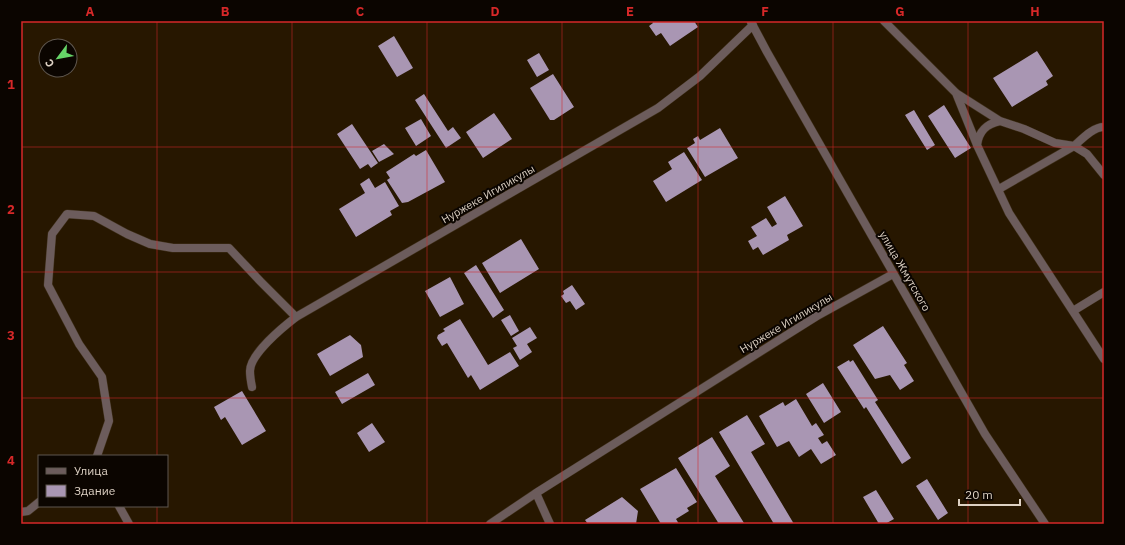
<svg xmlns="http://www.w3.org/2000/svg" width="1125" height="545" font-family="'IBM Plex Sans',sans-serif">
  <style>
    .building { fill: #a996b3 }
    .lines { fill: none; stroke-linecap: round; stroke-linejoin: round }
    .lane-casing { stroke: #40311b; stroke-width: 9 }
    .street-casing { stroke: #40311b; stroke-width: 9 }
    .lane { stroke: #6c5c5c; stroke-width: 8 }
    .street { stroke: #6c5c5c; stroke-width: 8 }
    .grid { fill: none; stroke: #d62828; stroke-width: 1; stroke-opacity: 0.55 }
    .labels { text-anchor: middle; stroke-width: 4; stroke-linejoin: round; paint-order: stroke }
    .street-label { font-size: 11px; fill: #ddd1c3; stroke: #0b0500 }
    .neatline { fill: none; stroke: #d62828; stroke-width: 1.5 }
    .grid-label { font-size: 13px; text-anchor: middle; font-weight: bold; fill: #d62828 }
  </style>
  <rect width="100%" height="100%" fill="#271700"/>
  <!-- building -->
  <path class="building" d="M652,21h42l4,6 -28,19 -9,-13 -5,3 -7,-10 4,-3z
    M394,36l19,32 -16,9 -19,-31z
    M1037,51l16,25 -7,5 2,4 -36,22 -19,-29z
    M539,53l10,17 -12,7 -10,-17z
    M553,74l21,33 -20,13h-4l-20,-32z
    M424,94l24,37 5,-4 8,11 -15,10 -31,-48z
    M944,105l27,43 -16,10 -27,-42z
    M914,110l21,35 -8,5 -22,-35z
    M494,113l18,26 -29,19 -17,-26z
    M421,119l10,17 -15,10 -11,-18z
    M352,124l26,39 -7,5 -3,-4 -8,5 -23,-35z
    M720,128l18,30 -33,19 -18,-29 8,-5 -2,-4 5,-3 2,4z
    M384,144l10,10 -15,8 -7,-11z
    M426,150l19,32 -37,20 -6,1 -15,-23 3,-2 -4,-6 28,-18 2,2z
    M684,152l18,28 -36,22 -13,-21 19,-12 -4,-7z
    M369,178l6,10 10,-6 14,24 -9,5 2,4 -36,22 -17,-28 26,-16 -5,-9z
    M785,196l18,30 -16,9 2,5 -26,15 -5,-8 -5,3 -5,-9 9,-5 -6,-9 15,-9 6,9 5,-3 -10,-17z
    M521,239l18,30 -39,24 -18,-30z
    M476,265l28,45 -11,8 -29,-45z
    M450,277l14,27 -24,13 -15,-26z
    M572,285l13,19 -9,6 -6,-9 -4,2 -5,-7 3,-2 -1,-3z
    M510,315l9,16 -8,5 -10,-16z
    M460,319l28,46 22,-13 9,14 -39,24 -9,-15 -3,3 -21,-35 -5,3 -5,-8 1,-3 7,-4 -2,-2z
    M883,326l24,37 -3,2 10,16 -14,9 -10,-15 -15,4 -22,-34z
    M530,327l7,11 -10,6 5,8 -12,8 -7,-12 4,-2 -5,-8z
    M350,335l11,10 2,12 -33,19 -13,-22z
    M849,360l1,2 3,-2 25,40 -3,2 36,56 -9,6 -36,-57 -2,2 -27,-42z
    M368,373l7,12 -33,19 -7,-12z
    M823,383l18,29 -17,11 -18,-29z
    M242,391l24,40 -24,14 -17,-28 -4,3 -7,-13z
    M796,399l16,27 4,-3 8,12 -6,3 4,6 5,-3 9,14 -15,9 -10,-15 -12,8 -10,-16 -12,6 -18,-31 24,-14 2,4z
    M747,415l18,29 -14,8 43,72h-20l-55,-92z
    M372,423l13,19 -16,10 -12,-19z
    M712,437l18,29 -15,10 29,47 -1,1h-24l-41,-66z
    M676,468l21,34 -10,6 2,3 -13,8 3,5h-18l-21,-35z
    M927,479l21,34 -10,7 -22,-34z
    M876,490l18,29 -9,5h-6l-16,-27z
    M622,497l16,14 -2,13h-48l-3,-4z"/>
  <g class="lines">
    <defs>
      <path id="lane" d="M884,21l72,72 44,28 24,8 31,14 19,3c8,-7 19,-19 30,-19
        M956,93l21,52 32,68 95,146
        M977,145c2,-14 9,-21 23,-24
        M999,189l75,-43 13,8 17,21
        M1073,311l31,-19
        M97,456l12,-35 -7,-44 -23,-33 -31,-59 4,-51 15,-20 27,2 33,18 23,10 23,4h56l32,34 35,35
        M119,506l10,18
        M21,512l7,-1 11,-9"/>
      <path id="street" d="M751,22l16,30 218,382 60,90
        M252,387c-1,-5 -2,-11 -2,-16 0,-17 33,-44 46,-54l362,-209 42,-32 53,-51
        M536,493l14,31
        M490,524l46,-31 281,-177 76,-42"/>
    </defs>
    <!-- lane casing -->
    <use href="#lane" class="lane-casing"/>
    <!-- street casing -->
    <use href="#street" class="street-casing"/>
    <!-- lane -->
    <use href="#lane" class="lane"/>
    <!-- street -->
    <use href="#street" class="street"/>
  </g>
  <!-- grid -->
  <path class="grid" d="M157,21v435M292,21v503M427,21v503M562,21v503M698,21v503M833,21v503M968,21v503M21,147h1083M21,272h1083M21,398h1083M157,506v18"/>
  <g class="labels">
    <!-- street labels -->
    <g class="street-label">
      <text transform="translate(488 194) rotate(-30)" y="4">Нуржеке Игиликулы</text>
      <text transform="translate(905 271) rotate(60)" y="4">улица Жмутского</text>
      <text transform="translate(786 323) rotate(-31)" y="4">Нуржеке Игиликулы</text>
    </g>
  </g>
  <!-- border -->
  <rect width="1125" height="545" fill="none" stroke="#0b0500" stroke-width="44"/>
  <!-- legend -->
  <rect x="38" y="455" width="130" height="52" fill="#0b0500" stroke="#5f574e"/>
  <rect x="46" y="468" width="20" height="6" fill="#6c5c5c" stroke="#5f574e"/>
  <text x="74" y="475" font-size="12" fill="#ddd1c3">Улица</text>
  <rect x="46" y="485" width="20" height="12" fill="#a996b3" stroke="#5f574e"/>
  <text x="74" y="495" font-size="12" fill="#ddd1c3">Здание</text>
  <!-- north arrow -->
  <g transform="translate(58 58) rotate(238)"><circle r="19" fill="#0b0500" stroke="#5f574e"/>
  <path d="M0-3L7 15L0 10L-7 15Z" fill="#66d467"/>
  <text y="-6" font-size="11" font-weight="bold" text-anchor="middle" fill="#ddd1c3">С</text>
  </g>
  <!-- scale -->
  <path d="M959 499v6h61v-6" fill="none" stroke="#ddd1c3" stroke-width="2"/>
  <text x="965" y="499" font-size="12" fill="#ddd1c3" stroke="#0b0500" stroke-width="3" paint-order="stroke">20 m</text>
  <rect x="22" y="22" width="1081" height="501" class="neatline"/>
  <g class="grid-label">
    <text x="90" y="16">A</text>
    <text x="225" y="16">B</text>
    <text x="360" y="16">C</text>
    <text x="495" y="16">D</text>
    <text x="630" y="16">E</text>
    <text x="765" y="16">F</text>
    <text x="900" y="16">G</text>
    <text x="1035" y="16">H</text>
    <text x="11" y="89">1</text>
    <text x="11" y="214">2</text>
    <text x="11" y="340">3</text>
    <text x="11" y="465">4</text>
  </g>
</svg>
